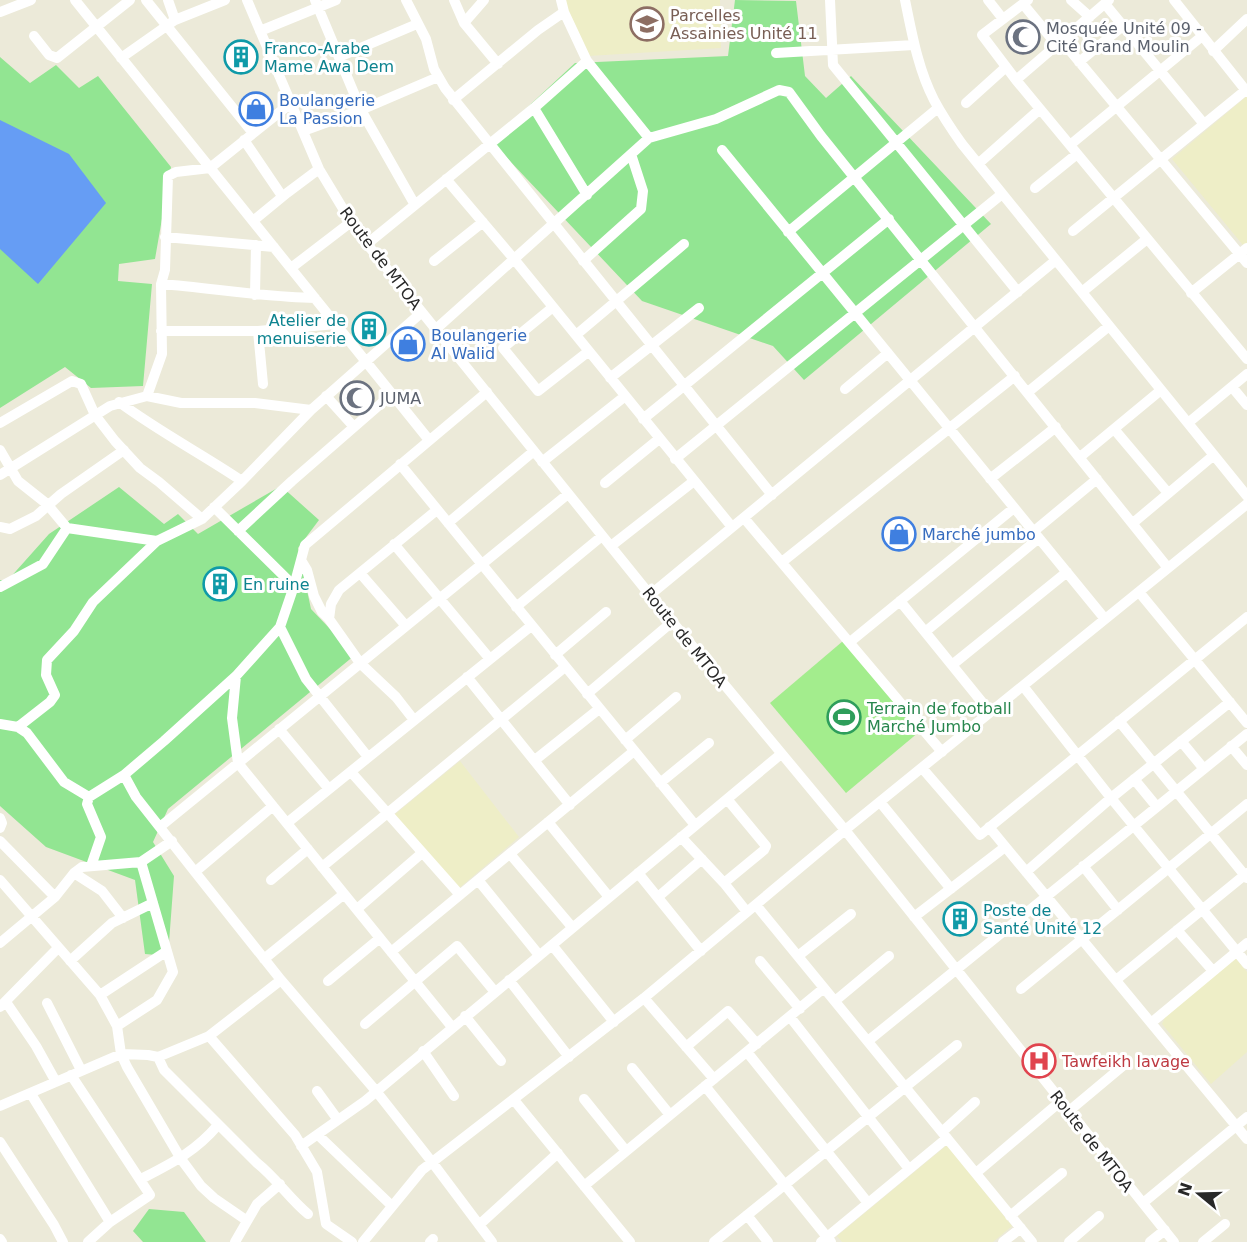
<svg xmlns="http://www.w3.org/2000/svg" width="1247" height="1242" font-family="'DejaVu Sans',sans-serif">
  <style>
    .education { fill: #eeeec7 }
    .green { fill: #92e592 }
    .pitch { fill: #a3ed8d }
    .water { fill: #669df4 }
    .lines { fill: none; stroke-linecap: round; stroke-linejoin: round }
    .minor { stroke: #fff; stroke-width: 10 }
    .labels { text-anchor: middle; stroke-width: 6; stroke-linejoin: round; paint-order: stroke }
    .education-label { font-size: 16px; fill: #785e54; stroke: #fff; text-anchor: start }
    .worship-label { font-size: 16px; fill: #5b616d; stroke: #fff; text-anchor: start }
    .culture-label { font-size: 16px; fill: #0d838f; stroke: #fff; text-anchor: start }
    .shop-label { font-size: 16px; fill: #366cbe; stroke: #fff; text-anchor: start }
    .street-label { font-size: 16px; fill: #282828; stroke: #fff }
    .leisure-label { font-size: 16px; fill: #27864d; stroke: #fff; text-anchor: start }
    .health-label { font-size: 16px; fill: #be3a42; stroke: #fff; text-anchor: start }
  </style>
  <rect width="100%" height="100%" fill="#ecead9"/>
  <!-- education -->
  <path class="education" d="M563,0h157l1,48 -133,8z
    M1247,96v154l-75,-91z
    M460,761l59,76 -61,52 -64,-74z
    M1234,956l13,16v80l-36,32 -49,-60 5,-11z
    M947,1145l65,81 -19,16h-151l-5,-6z"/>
  <!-- green -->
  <path class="green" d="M735,0l61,1 9,75 21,22 25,-22 140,148 -187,156 -31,-34 -131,-45 -151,-160 84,-78 153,-7z
    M0,57l30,26 26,-18 23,23 19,-12 73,91 -16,92 -36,5 -1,17 34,3 -9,102 -52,2 -26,-21 -65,41z
    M281,486l38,34 -21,28 13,61 44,46 -187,154 -15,33 21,34 -6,80 -23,-2 -10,-74 -89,-33 -46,-41v-226h8l41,-46 70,-47 45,37 14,-10 20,20z
    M149,1209l35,3 22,30h-63l-10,-11z"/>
  <!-- pitch -->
  <path class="pitch" d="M843,641l76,91 -73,61 -76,-90z"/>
  <!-- water -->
  <path class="water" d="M0,120l69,34 37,49 -68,81 -38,-35z"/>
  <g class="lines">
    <!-- minor -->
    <path class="minor" d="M75,0l354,440
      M146,0l107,133
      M168,0l7,20
      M247,0l72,169 32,53 16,22 283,351 195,235 329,412
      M315,0l46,110 54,95
      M406,0l20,39 8,30 11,19 327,407
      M454,0l10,23 34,41
      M830,0l3,65 185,227
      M905,0c7,34 13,69 29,100 8,15 18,30 28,44l285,352
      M988,0l15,19
      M1028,0l-46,35 34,45 231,279
      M1071,0l19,17
      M1174,0l73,92
      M1023,4l34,41
      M1105,4l99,120
      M0,12l31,-12
      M464,23l20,-23
      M260,31l76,-31
      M34,36l15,19 8,3 73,-58
      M1062,41l185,222
      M1213,51l34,-32
      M776,53l138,-8
      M339,57l78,-33
      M121,58l54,-38 50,-20
      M1079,62l44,-36
      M1016,80l93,-80
      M453,100l85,-70 26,-18 -3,-12
      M966,103l40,-36
      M534,108l53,87
      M303,131l58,-21 77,-33
      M649,138l67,-19 63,-29 10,2 32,44 347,432
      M244,140l38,56
      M1070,145l131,-108
      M722,150l383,469
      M978,164l62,-55
      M446,179l68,80 218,268
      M1035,188l42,-34
      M253,221l34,-28 32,-24
      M1073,231l174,-142
      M788,232l150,-124
      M165,237l109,10
      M367,244l167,-136 53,-47
      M434,261l49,-39
      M583,261l58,-52 2,-18 -12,-37
      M291,268l60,-46
      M161,284c51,4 102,13 154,14
      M1082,292l65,-53
      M1191,293l56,-45
      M255,295l1,-50
      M553,307l-50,41 35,43 51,-40
      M436,329l213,-191 -62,-77 -23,-49
      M161,331h97l78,-7
      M258,331l5,53
      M576,335l108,-91
      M610,378l89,-70
      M1232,387l15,18
      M845,389l43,-36
      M1028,392l81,-66
      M147,396l15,-42 -1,-70 4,-14 3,-94 8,-4 34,-4 81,-65
      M326,396l28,31
      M119,402c39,29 83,52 123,79
      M643,419l246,-200
      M0,423l72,-42 9,3 14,31 20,26 25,27 19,14 43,37
      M1188,423l59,-49
      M1114,429l54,64
      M0,450l18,31 29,23 20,24 90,13 45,-22 40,-38 69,-71 111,-98
      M1080,457l81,-67
      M675,459l327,-265
      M542,462l82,-65
      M400,464l295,361
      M0,475l110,-69 37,-10 34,7h74l56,7
      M990,479l66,-52
      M605,483l54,-44
      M214,507l80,79
      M744,518l198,234
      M448,523l86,-72
      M1133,523l81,-68
      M0,527l10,2 26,-13 25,-22 63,-44
      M238,531l54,-50 100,-87
      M1033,532l64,-53
      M394,544l96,115
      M611,546l83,-65
      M301,560l6,10 7,26 8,16 7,7 31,44 36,34 18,23
      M782,562l233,-186
      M360,573l46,53
      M0,587l43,-23 24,-36
      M1139,592l108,131
      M650,595l406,-335
      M900,601l90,111
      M516,607l86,-71
      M329,619l2,-15 8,-14 98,-80
      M280,627l26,52 62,78
      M925,632l114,-94
      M850,642l164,-134
      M555,655l51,-43
      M952,665l115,-93
      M236,676l-4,42 6,45 214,264
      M467,677l103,128
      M1023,686l88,112 136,166
      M587,694l85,-72
      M1119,721l128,157
      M0,724l18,3 9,6 37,49 25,15
      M18,727l32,-25 5,-7 -9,-20 1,-15 27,-29 19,-29 64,-61
      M279,729l50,60
      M625,740l51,-43
      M1181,741l23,28
      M1231,746l16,19
      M535,760l64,-51
      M922,768l58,67 267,-218
      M351,772l109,123
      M124,775l12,22 59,75 86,108 95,111 56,71 60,80
      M1134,779l23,28
      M660,783l49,-40
      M880,802l71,87
      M0,818l2,5 -2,5
      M548,822l61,75
      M287,823l244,-197
      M161,826l407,-332
      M989,827l258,312
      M681,837l43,46 23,29
      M0,841l55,56
      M510,854l62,73
      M91,866l10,-29 -14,-33 2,-7 35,-22 40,-34 72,-65 44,-49 14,-41 11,-41 182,-153
      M1083,866l35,44
      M322,867l243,-200
      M195,872l78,-66
      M1026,872l85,-74 119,-96
      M74,873l28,18 21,27
      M638,873l63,78
      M0,880l100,115 17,31 4,28 6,13 54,92 20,27 13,12 32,22
      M271,880l37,-31
      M478,880l61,75
      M724,883l40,-33 2,-4 -39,-47
      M658,897l44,-38
      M756,905l276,337
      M357,909l65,-56
      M914,917l91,-70
      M1177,930l36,41
      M0,943l55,-46 19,-24 8,-6 59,-5 31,-21
      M552,945l62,77
      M391,952l243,-201
      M798,956l53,-42
      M264,959l80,-65
      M70,961l42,-38 41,-20
      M760,961l40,48
      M509,980l60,77
      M1116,980l131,-107
      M328,981l52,-43
      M1021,989l226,-185
      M100,995l67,-44
      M644,998l70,81
      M835,1001l54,-45
      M6,1002l30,44 20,36
      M47,1003l34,67
      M0,1007l58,-59
      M465,1016l36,45
      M790,1017l119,152
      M1151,1023l96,-80
      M365,1024l92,-78 38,46
      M117,1026l40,-26 16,-28 -32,-110
      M209,1036l86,99 22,37 9,52 26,18
      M868,1041l379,-307
      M686,1047l42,-36 29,33
      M423,1051l31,45
      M747,1052l121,151
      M158,1057l6,13 93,93c19,15 32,35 51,51
      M632,1068l38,47
      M71,1075l79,120 -40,27 -22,20
      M705,1086l126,156
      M317,1091l21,29
      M31,1094l79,128
      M584,1099l42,52
      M514,1100l116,142
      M0,1106l121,-52 27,1 10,2 51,-21 72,-56
      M1069,1111l55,-46
      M942,1132l33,-30
      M318,1135l74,71
      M0,1142l54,83 9,17
      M301,1146l64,-45 416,-347
      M976,1173l85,-72
      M141,1179c31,-16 54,-27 77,-54
      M584,1186l240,-198
      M1143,1203l104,-86
      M747,1215l21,27
      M1010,1216l52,-43
      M479,1225l79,-72
      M0,1239l2,3
      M235,1242l22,-38 23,-20
      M363,1242l59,-72 222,-172 201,-168 402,-326
      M430,1242l3,-3
      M714,1242l243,-197
      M821,1242l126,-104
      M1003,1242l18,-14
      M1069,1242l30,-26
      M1150,1242l15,-12
      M1203,1242l22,-18"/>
  </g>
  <!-- icons -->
  <defs>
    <symbol id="school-ring" viewBox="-11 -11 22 22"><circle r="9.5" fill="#fff" stroke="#8d6e63" stroke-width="1.5"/><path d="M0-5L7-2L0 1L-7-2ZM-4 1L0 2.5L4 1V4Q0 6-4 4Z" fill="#8d6e63"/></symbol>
    <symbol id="mosque-ring" viewBox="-11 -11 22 22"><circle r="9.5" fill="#fff" stroke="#6b7280" stroke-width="1.5"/><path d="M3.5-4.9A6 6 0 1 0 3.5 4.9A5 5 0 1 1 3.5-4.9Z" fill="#6b7280"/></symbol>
    <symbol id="building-ring" viewBox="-11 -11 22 22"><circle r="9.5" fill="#fff" stroke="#0f9aa8" stroke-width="1.5"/><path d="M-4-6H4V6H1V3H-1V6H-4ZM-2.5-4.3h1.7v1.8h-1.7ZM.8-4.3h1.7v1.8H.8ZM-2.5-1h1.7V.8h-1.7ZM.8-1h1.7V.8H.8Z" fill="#0f9aa8"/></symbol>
    <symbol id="shop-ring" viewBox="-11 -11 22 22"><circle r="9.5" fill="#fff" stroke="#3f7fe0" stroke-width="1.5"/><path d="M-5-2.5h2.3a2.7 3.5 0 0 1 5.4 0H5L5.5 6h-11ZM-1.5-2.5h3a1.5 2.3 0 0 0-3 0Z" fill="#3f7fe0"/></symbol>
    <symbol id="stadium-ring" viewBox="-11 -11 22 22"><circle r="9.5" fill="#fff" stroke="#2e9e5b" stroke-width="1.5"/><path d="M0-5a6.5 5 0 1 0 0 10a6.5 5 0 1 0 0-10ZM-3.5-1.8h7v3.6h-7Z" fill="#2e9e5b"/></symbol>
    <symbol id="hospital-ring" viewBox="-11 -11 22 22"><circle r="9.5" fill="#fff" stroke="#e0444e" stroke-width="1.5"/><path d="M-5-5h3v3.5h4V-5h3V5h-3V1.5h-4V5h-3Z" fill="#e0444e"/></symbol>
  </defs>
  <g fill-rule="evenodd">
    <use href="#school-ring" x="628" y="5" width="38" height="38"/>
    <use href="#mosque-ring" x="1004" y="18" width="38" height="38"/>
    <use href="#building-ring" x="222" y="38" width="38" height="38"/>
    <use href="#shop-ring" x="237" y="90" width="38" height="38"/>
    <use href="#building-ring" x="350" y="310" width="38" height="38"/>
    <use href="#shop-ring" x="389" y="325" width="38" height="38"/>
    <use href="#mosque-ring" x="338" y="379" width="38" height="38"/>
    <use href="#shop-ring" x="880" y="515" width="38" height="38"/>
    <use href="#building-ring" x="201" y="565" width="38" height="38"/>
    <use href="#stadium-ring" x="825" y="698" width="38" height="38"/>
    <use href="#building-ring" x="941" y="900" width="38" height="38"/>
    <use href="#hospital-ring" x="1020" y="1042" width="38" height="38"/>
  </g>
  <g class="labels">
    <!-- education labels -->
    <g class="education-label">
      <text x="670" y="21">Parcelles<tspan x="670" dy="18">Assainies Unité 11</tspan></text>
    </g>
    <!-- worship labels -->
    <g class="worship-label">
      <text x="1046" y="34">Mosquée Unité 09 -<tspan x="1046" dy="18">Cité Grand Moulin</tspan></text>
      <text x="380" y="404">JUMA</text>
    </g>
    <!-- culture labels -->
    <g class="culture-label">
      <text x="264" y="54">Franco-Arabe<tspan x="264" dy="18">Mame Awa Dem</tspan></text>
      <text x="346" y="326" text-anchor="end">Atelier de<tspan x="346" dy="18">menuiserie</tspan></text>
      <text x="243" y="590">En ruine</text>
      <text x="983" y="916">Poste de<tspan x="983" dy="18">Santé Unité 12</tspan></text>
    </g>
    <!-- shop labels -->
    <g class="shop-label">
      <text x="279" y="106">Boulangerie<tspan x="279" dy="18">La Passion</tspan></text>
      <text x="431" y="341">Boulangerie<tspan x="431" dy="18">Al Walid</tspan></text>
      <text x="922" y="540">Marché jumbo</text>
    </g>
    <!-- street labels -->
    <g class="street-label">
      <text transform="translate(381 258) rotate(53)" y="6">Route de MTOA</text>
      <text transform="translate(685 637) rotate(51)" y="6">Route de MTOA</text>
      <text transform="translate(1092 1141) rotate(52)" y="6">Route de MTOA</text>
    </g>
    <!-- leisure labels -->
    <g class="leisure-label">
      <text x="867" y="714">Terrain de football<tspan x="867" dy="18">Marché Jumbo</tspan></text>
    </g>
    <!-- health labels -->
    <g class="health-label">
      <text x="1062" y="1067">Tawfeikh lavage</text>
    </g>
  </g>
  <!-- north arrow -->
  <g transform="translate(1199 1194) rotate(289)" stroke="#ffffff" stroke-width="4.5" paint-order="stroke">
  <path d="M0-4.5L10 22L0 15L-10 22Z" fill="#282828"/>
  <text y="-9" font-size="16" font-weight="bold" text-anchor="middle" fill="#282828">N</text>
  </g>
</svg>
